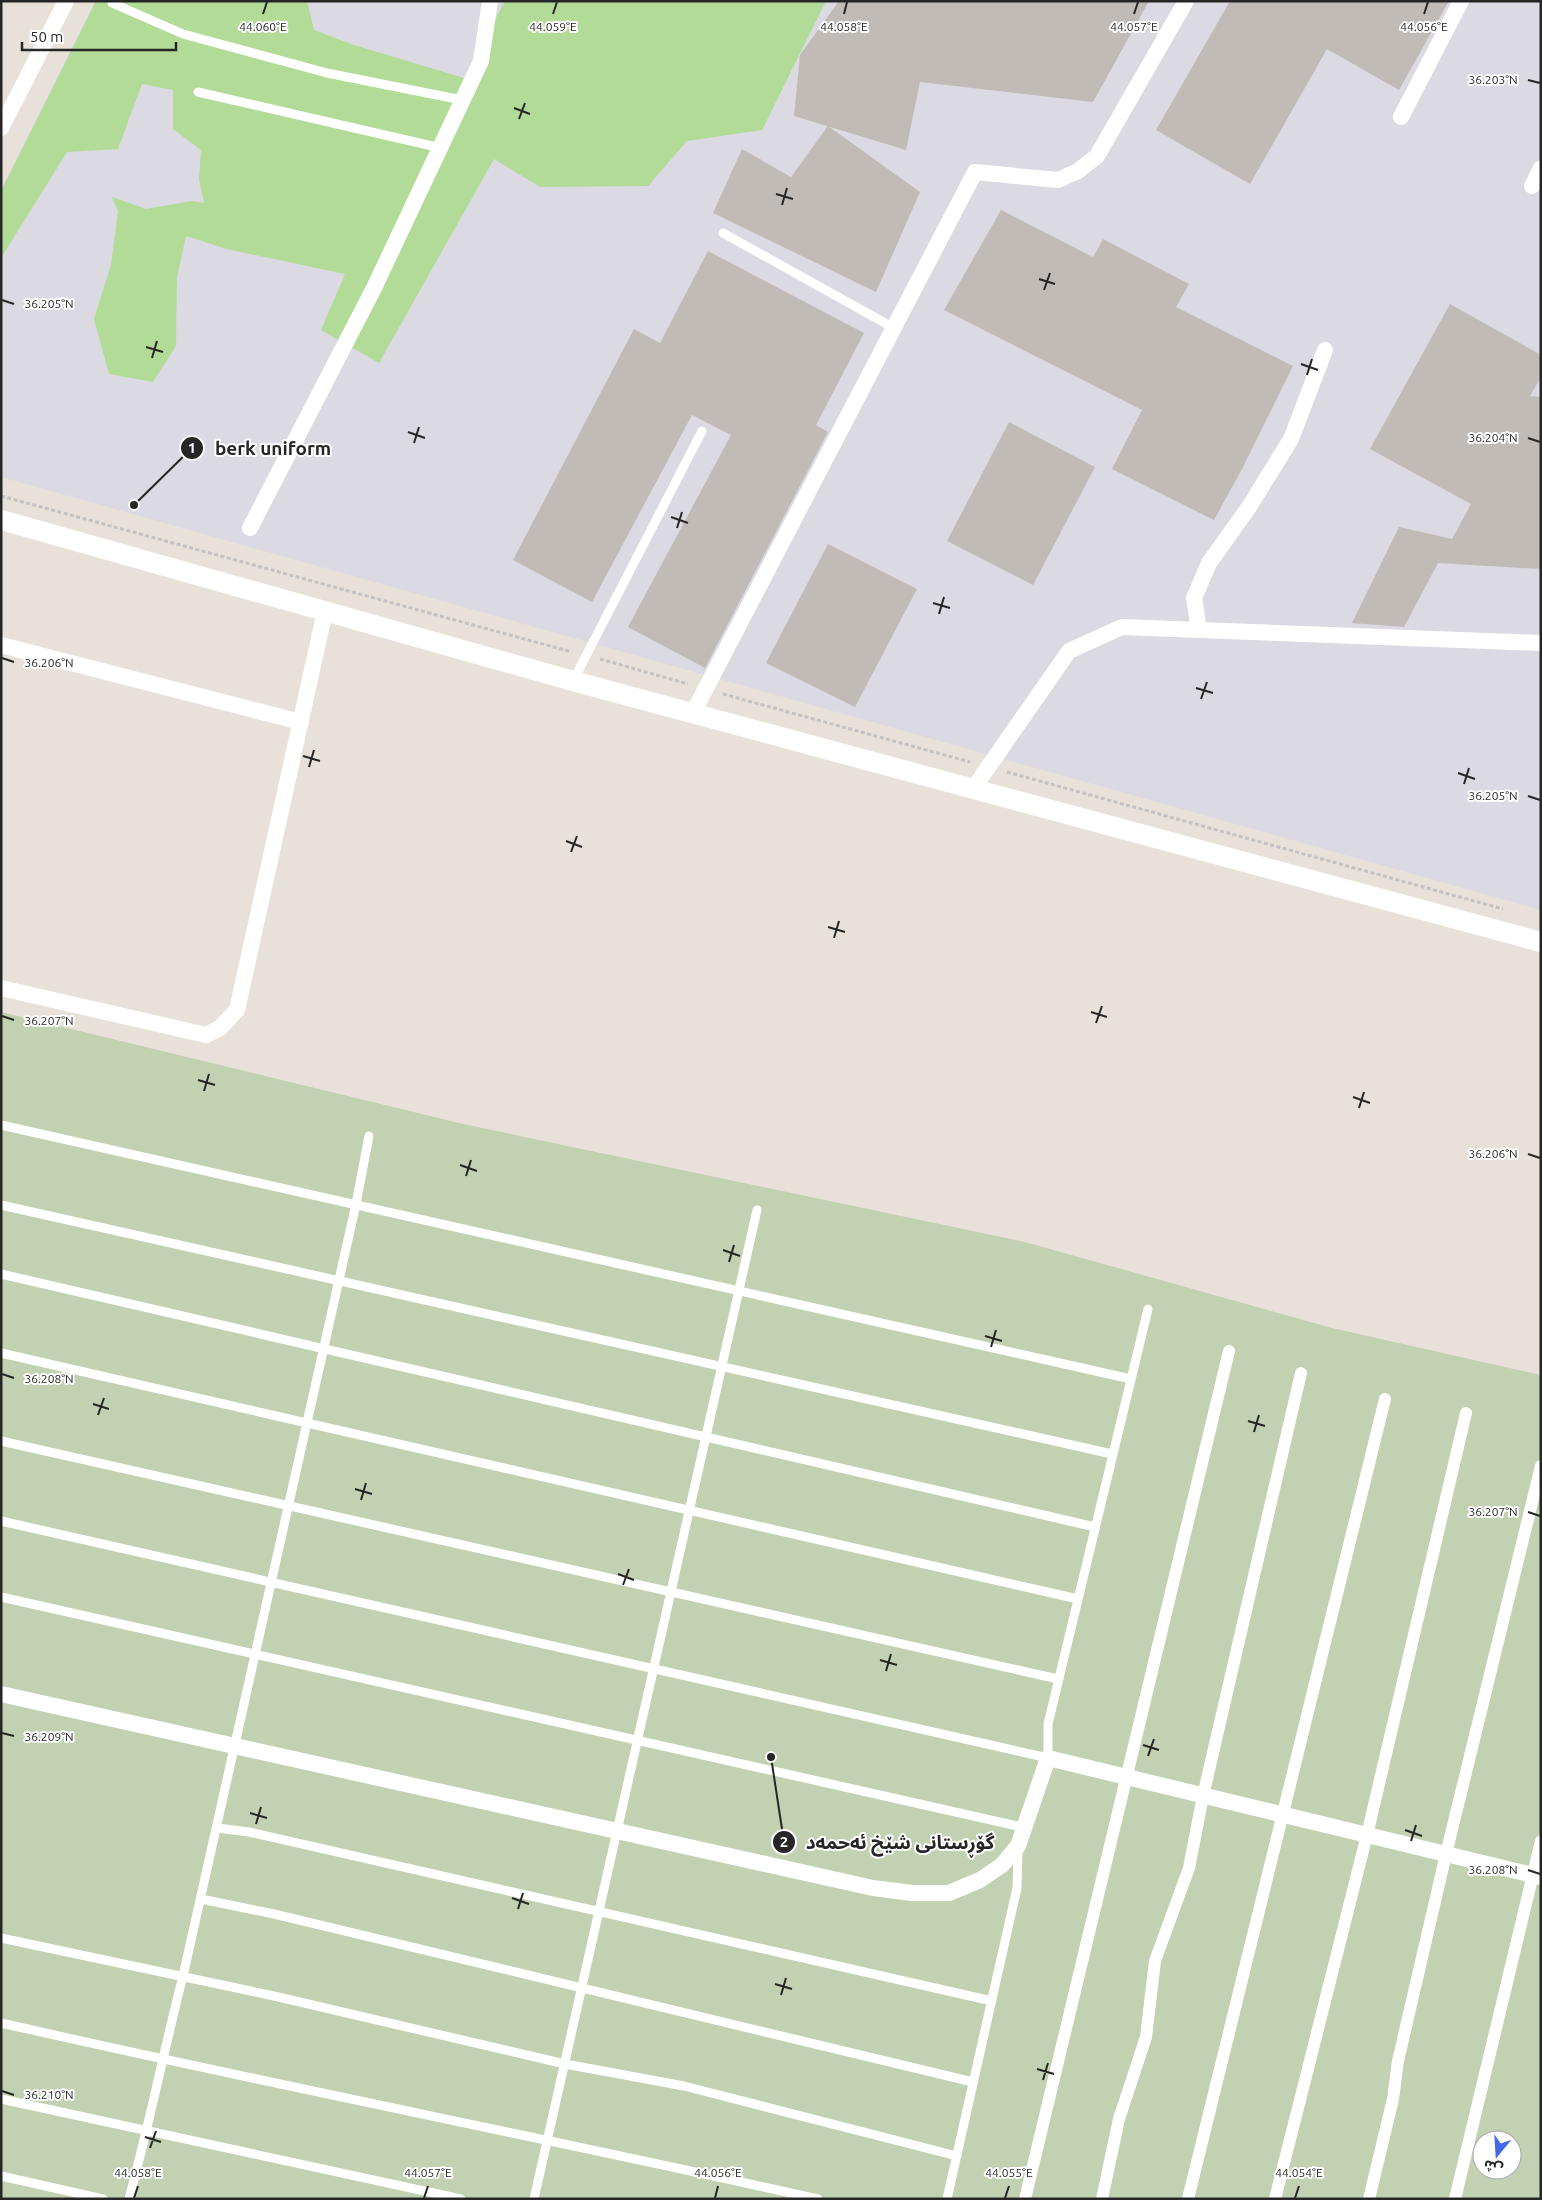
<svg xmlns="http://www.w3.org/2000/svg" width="1542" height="2200" font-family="Ubuntu,'Noto Sans Arabic',sans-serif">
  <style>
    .industrial { fill: #dbd9e1 }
    .green { fill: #b2db98 }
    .cemetery { fill: #c2d1b1; fill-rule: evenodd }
    .building { fill: #c0bbb6 }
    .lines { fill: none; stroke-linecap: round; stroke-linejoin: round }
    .path { stroke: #c2c2c2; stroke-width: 3; stroke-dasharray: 4 2.5; stroke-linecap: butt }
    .service { stroke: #fff; stroke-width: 9 }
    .pedestrian { stroke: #fff; stroke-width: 12 }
    .minor { stroke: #fff; stroke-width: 16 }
    .tertiary { stroke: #fff; stroke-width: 20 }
    .ticks { fill: none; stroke: #262626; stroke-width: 2 }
    .ticks-label { font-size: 12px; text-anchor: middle; fill: #262626; stroke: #fff; stroke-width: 4; stroke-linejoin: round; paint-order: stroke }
    .leader { fill: none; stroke: #262626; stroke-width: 2 }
    .callout-dot { fill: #262626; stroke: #fff; stroke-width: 2 }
    .mark-label { font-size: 15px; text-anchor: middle; font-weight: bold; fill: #fff }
    .callout-label { font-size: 19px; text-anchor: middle; font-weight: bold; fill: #262626; stroke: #fff; stroke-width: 4; stroke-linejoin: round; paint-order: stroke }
  </style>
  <rect width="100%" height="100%" fill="#e8e1d9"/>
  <!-- industrial -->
  <path class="industrial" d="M95,1h1446v909l-1540,-433v-286z"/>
  <!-- green -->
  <path class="green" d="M96,1h211l7,29 40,15 110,33 41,-77h321l-64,129 -75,11 -39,45 -108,1 -46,-28 -115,204 -58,-33 24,-56 -118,-25 -41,-13 -9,41 -1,69 -23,36 -44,-8 -15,-55 17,-54 7,-54 -6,-14 34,12 46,-8 12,2 -5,-24 2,-29 -28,-21v-39l-31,-6 -24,65 -51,3 -66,106v-67z"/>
  <!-- cemetery -->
  <path class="cemetery" d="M1,1012l462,112 562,118 307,86 209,47v824h-1540zM1482,2140h30v30h-30z"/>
  <!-- building -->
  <path class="building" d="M839,1h310l-56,101 -173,-20 -14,68 -112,-34 6,-61z
    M1230,1h219l-50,89 -72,-41 -77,135 -94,-54z
    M828,126l92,66 -44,100 -163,-79 29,-64 49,28z
    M1001,210l92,47 10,-18 86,45 -13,23 117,59 -51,103 -28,51 -102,-51 30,-59 -198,-100z
    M708,251l156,82 -48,92 12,7 -123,236 -77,-41 103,-192 -39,-20 -100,187 -79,-42 121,-231 26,14z
    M1450,304l91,51v22l-11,19 11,1v172l-103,-6 -34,64 -52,-4 47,-96 53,12 19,-35 -101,-55z
    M1009,422l86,45 -62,118 -86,-44z
    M828,544l89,45 -62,118 -89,-44z"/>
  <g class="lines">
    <!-- path -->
    <path class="path" d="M1,496l571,156
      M600,659l88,25
      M723,694l247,68
      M1007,772l496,137"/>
    <!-- service -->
    <path class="service" d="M112,3l71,31 144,39 135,27
      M198,92l243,56
      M723,233l171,95
      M573,681l129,-250
      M1,1125l1130,254
      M1,1205l1111,249
      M1,1274l1094,253
      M1,1353l1077,246
      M1,1441l1057,238
      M1,1521l1047,237v-34l100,-415
      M1,1597l1021,230
      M217,1828l32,4 743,169
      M201,1899l73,15 699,168
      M1,1938l273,58 291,68 119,22 273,70
      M1,2023c272,62 545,115 817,176
      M1,2099l460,100
      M1,2176l102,23
      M129,2199c20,-74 35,-149 54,-223l173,-772 13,-68
      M534,2199l223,-989
      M947,2199l70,-311 1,-39"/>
    <!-- pedestrian -->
    <path class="pedestrian" d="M1025,2199l204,-848
      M1102,2199l17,-80 27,-82 9,-76 34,-93 14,-72 98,-423
      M1188,2199l197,-800
      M1275,2199l92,-364 99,-422
      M1369,2199l24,-100 5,-38 48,-207 95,-388
      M1455,2199l86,-358"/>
    <!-- minor -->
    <path class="minor" d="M1401,117l60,-116
      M1,128l65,-127
      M1532,186l9,-18
      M250,528l124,-240 107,-227 9,-60
      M1199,630l-5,-32 15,-35 40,-56 42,-68 34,-89
      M1,645l300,77
      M693,713l282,-541 83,8 20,-9 19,-15 89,-155
      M973,789l96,-138 53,-24 419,16
      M1,988l205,47 14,-7 17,-18 88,-399
      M1,1694l872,194 39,5h37l31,-13 22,-15 16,-19 30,-88 493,119"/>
    <!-- tertiary -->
    <path class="tertiary" d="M1,520l572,161 968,261"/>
  </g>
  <!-- ticks -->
  <path class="ticks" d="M263,14l4,-12M553,14l4,-12M844,14l3,-12M1134,14l4,-12M1424,14l4,-12M1528,80l12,3M514,108l16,6M519,119l6,-16M776,194l17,5M782,205l5,-17M1039,279l16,5M1044,290l6,-17M2,300l12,4M146,347l17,5M152,358l5,-17M1301,364l17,6M1307,375l5,-16M408,432l17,6M1528,438l12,4M414,443l5,-16M671,517l17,6M677,528l5,-16M933,603l17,5M939,614l5,-17M2,658l12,4M1196,688l17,5M1201,699l6,-17M303,756l17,5M309,767l5,-17M1458,773l17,6M1464,784l5,-16M1528,796l12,4M566,841l16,6M571,852l6,-16M828,927l17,5M834,938l5,-17M1091,1012l16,5M2,1016l12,4M1096,1023l6,-17M198,1080l17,5M204,1091l5,-17M1353,1097l17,6M1359,1108l5,-16M1528,1154l12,4M460,1165l17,6M466,1176l5,-16M723,1250l17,6M729,1262l5,-17M985,1336l17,5M991,1347l5,-17M2,1374l12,4M93,1404l16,5M98,1415l6,-17M1248,1421l17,5M1254,1432l5,-17M355,1489l17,5M361,1500l5,-17M1528,1512l12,4M618,1574l16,6M623,1585l6,-16M880,1660l17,5M886,1671l5,-17M2,1733l12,3M1143,1745l16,5M1148,1756l6,-17M250,1813l17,5M256,1824l5,-17M1405,1830l17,6M1411,1841l5,-16M1528,1870l12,4M512,1898l17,6M518,1909l5,-16M775,1984l17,5M781,1995l5,-17M1037,2069l17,5M1043,2080l5,-17M2,2091l12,4M145,2137l16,5M150,2148l6,-17M134,2198l4,-12M424,2198l4,-12M715,2198l3,-12M1005,2198l4,-12M1295,2198l4,-12"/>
  <g class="ticks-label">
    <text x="263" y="31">44.060°E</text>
    <text x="553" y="31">44.059°E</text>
    <text x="844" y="31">44.058°E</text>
    <text x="1134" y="31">44.057°E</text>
    <text x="1424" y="31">44.056°E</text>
    <text x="1493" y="84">36.203°N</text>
    <text x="49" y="308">36.205°N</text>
    <text x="1493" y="442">36.204°N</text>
    <text x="49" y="667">36.206°N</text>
    <text x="1493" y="800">36.205°N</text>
    <text x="49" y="1025">36.207°N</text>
    <text x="1493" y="1158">36.206°N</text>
    <text x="49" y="1383">36.208°N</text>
    <text x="1493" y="1516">36.207°N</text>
    <text x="49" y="1741">36.209°N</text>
    <text x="1493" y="1874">36.208°N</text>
    <text x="49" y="2099">36.210°N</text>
    <text x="138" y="2177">44.058°E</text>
    <text x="428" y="2177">44.057°E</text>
    <text x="718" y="2177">44.056°E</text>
    <text x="1009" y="2177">44.055°E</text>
    <text x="1299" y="2177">44.054°E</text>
  </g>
  <!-- callouts -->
  <path class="leader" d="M134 505L192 448M771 1757L784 1842"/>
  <g class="callout-dot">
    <circle cx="134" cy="505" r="5"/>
    <circle cx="771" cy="1757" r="5"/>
    <circle cx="192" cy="448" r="12"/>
    <circle cx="784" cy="1842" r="12"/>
  </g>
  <g class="mark-label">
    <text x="192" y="453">1</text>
    <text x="784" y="1847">2</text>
  </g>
  <g class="callout-label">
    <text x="273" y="455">berk uniform</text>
    <text x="900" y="1849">گۆڕستانی شێخ ئەحمەد</text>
  </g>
  <!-- border -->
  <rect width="1542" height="2200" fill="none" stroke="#262626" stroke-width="5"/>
  <!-- north arrow -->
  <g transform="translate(1497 2155) rotate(198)"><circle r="24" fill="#ffffff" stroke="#a8a8a8"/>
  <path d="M0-4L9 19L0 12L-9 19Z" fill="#4369eb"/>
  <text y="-8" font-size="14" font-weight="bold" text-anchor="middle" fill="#262626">ش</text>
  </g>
  <!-- scale -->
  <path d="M22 42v8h154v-8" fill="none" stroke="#262626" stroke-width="2.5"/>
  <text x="30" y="42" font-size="15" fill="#262626" stroke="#ffffff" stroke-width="4" paint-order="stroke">50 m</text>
</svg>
